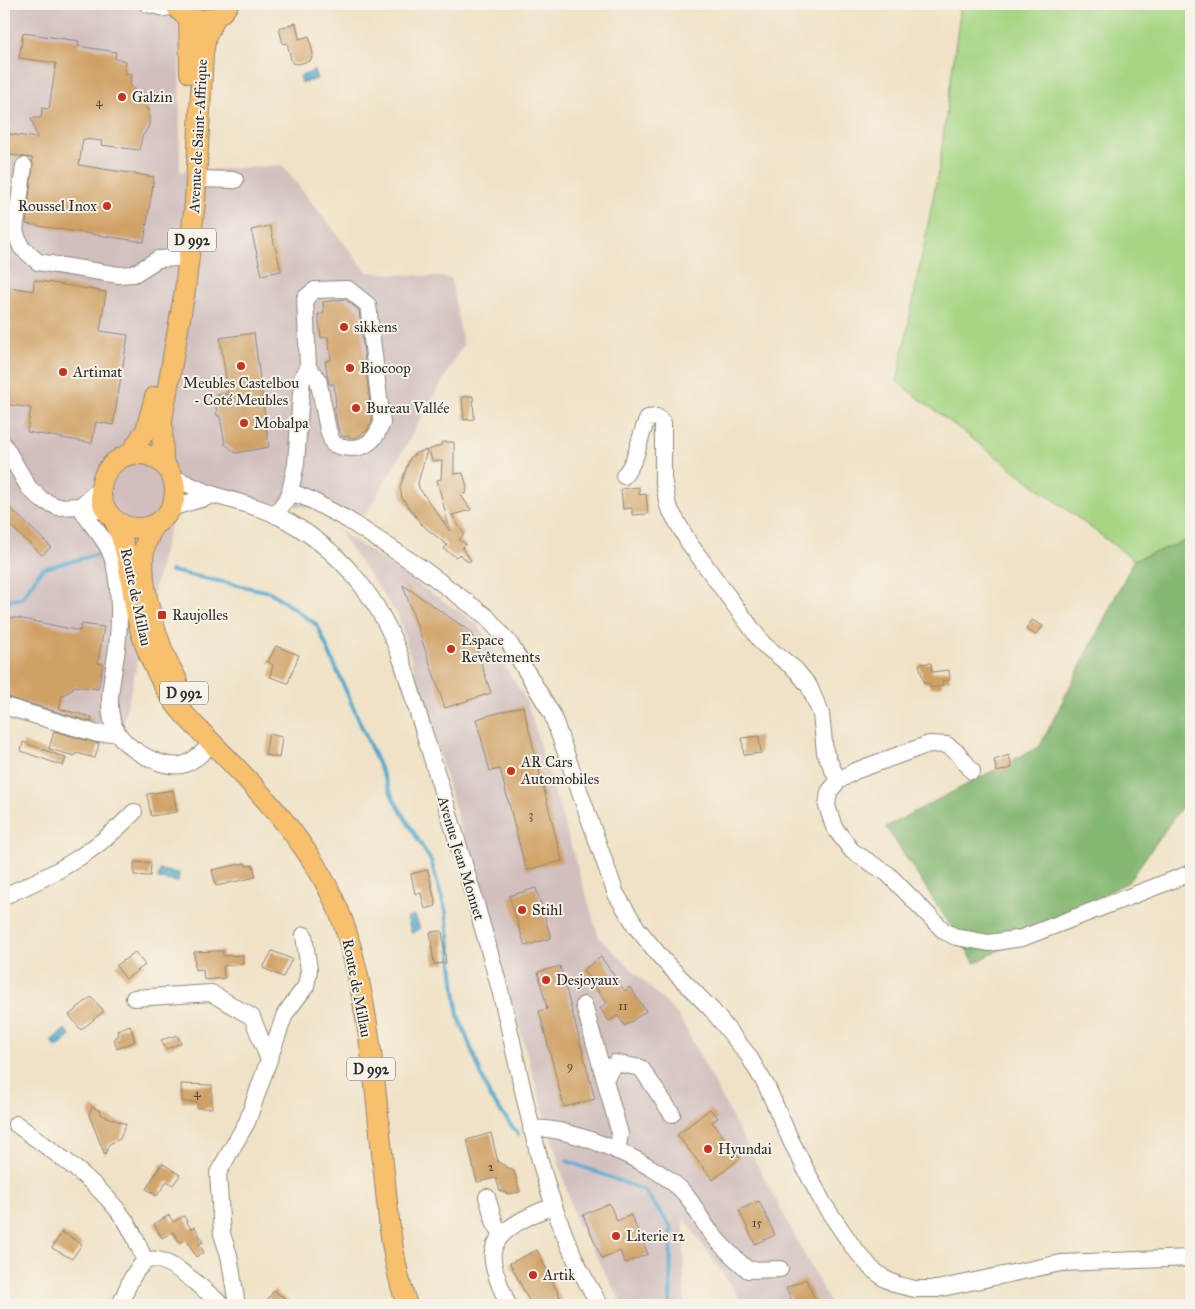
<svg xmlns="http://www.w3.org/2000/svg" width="1195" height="1309" font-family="'IM FELL Great Primer',serif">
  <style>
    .industrial { fill: #d1bfbe }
    .green { fill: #a6d684; stroke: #688058 }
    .forest { fill: #84b772; stroke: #58714e }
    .water { fill: #52a7ce; stroke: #3e697c }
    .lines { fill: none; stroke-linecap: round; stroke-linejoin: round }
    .stream { stroke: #52a7ce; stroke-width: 4 }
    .building { fill: #d0a165 }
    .minor-casing { stroke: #8e8678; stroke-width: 18 }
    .major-casing { stroke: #8e8678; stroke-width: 22 }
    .minor { stroke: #fff; stroke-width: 16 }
    .major { stroke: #f8bf6c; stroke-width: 20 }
    .poi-dot { fill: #c8321e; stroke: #f7f3e8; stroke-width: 2 }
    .labels { text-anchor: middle; stroke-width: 4; stroke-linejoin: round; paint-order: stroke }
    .number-label { font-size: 12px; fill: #54483a }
    .shield { fill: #f7f3e8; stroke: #686764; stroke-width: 1 }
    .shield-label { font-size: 14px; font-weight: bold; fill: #2b2b2b }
    .poi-label { font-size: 15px; fill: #2b2b2b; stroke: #f7f3e8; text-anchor: start }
    .street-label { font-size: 15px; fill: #2b2b2b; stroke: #f7f3e8 }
  </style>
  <rect width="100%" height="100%" fill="#f7f3e8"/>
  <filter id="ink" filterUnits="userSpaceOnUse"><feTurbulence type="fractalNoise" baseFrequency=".02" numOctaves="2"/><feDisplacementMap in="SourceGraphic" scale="10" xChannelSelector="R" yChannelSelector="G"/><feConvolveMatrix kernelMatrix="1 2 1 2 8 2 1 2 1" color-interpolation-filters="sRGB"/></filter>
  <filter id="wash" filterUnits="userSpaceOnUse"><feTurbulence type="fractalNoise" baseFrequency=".0096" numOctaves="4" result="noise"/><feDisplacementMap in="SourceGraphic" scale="20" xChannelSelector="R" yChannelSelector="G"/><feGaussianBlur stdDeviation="1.12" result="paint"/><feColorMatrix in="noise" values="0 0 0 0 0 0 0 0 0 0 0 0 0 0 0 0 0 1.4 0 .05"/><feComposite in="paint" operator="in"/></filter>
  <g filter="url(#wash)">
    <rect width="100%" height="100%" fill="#f0e2c6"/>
    <!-- industrial -->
    <path class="industrial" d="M4,4h175l1,168 102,-7 85,107 84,6 12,67 -97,170 -188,-24 -59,249 -115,-32z
      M337,529l140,95 49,76 73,237 80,79 152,289h-87l-60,-87v87h-61l-47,-84 -177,-604z"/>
    <!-- green -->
    <path class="green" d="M961,4h230v535l-57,21 -237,-178 42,-214z"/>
    <!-- forest -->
    <path class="forest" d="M1191,539v255l-63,88 -153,81 -89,-136 154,-81 94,-186z"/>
    <!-- water -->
    <path class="water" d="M312,70h2l3,9 -15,4 -2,-7 12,-4z
      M160,870l19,3 -1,9 -20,-3z
      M415,915l5,14 -8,5 -5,-16z
      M65,1029l6,7 -14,12 -6,-7z"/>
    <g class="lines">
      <!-- stream -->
      <path class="stream" d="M171,571l99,21 47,33 77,175 37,61 15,51 12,103 32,82 28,37
        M4,600l17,-1 21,-30 57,-15
        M567,1161l77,29 27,37 -1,78"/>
    </g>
    <g id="blocks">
      <!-- building -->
      <path class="building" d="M296,23l3,16 10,-3 4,18 -3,7 -12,3 -6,-1 -5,-20 -4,1 -4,-16z
        M23,33l56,8 -1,5 38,6 -1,7 11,2 -1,12 7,1 -2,10 7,10 11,2 -2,13h3v17l-7,11 -3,13 -38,-5 1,-4 -19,-2 -4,26 75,12 -10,65 -118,-18 7,-61 -1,-5 -28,-4v-21l33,5 -6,-20h10l1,-10 7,1 7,-46 -37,-5z
        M270,226l11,45 -19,4 -11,-45z
        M34,280l72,12 -6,39 28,4 -15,90 -17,-3 -4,21 -65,-11 4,-24 -27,-4v-118l29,5z
        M345,299l14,11 13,111 -6,10 -11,7 -13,-2 -4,-9 -4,-20h2l-2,-23h-5l-4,-23 6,-1 -3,-23 -7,1 -3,-24h6l-1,-12z
        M254,333l15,114 -33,6 -11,-9 -5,-28h-3l-2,-20 13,-2 -8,-56z
        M473,396l1,23 -10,1 -2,-23z
        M442,442h12v32l9,-1 4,14 -1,6 -5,2 10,15 -19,5 12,19 -5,6 7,4 -4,4 9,12 -2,2 -10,-8 -3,3 -12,-8 3,-4 -26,-21 -19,-26 -2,-11 10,-29 6,-5 11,-3 -9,33 1,5 31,43 -13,-51 4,-1 1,-18h-10l-3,-11 12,-5z
        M639,487v8l7,-1 2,20 -16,1v-7l-9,1 -2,-20z
        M4,502l47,45 -9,8 -38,-35z
        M403,585l68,47 20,61 -46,15z
        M7,618h11l62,13 1,-7 23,3 -6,36 5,1 -5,25 -24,-3 -3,5 -9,4 -3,14 33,8 -1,5 -87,-26v-60z
        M1032,620l11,6 -7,9 -10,-6z
        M276,646l23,9 -11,28 -18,-6 3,-12 -5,-3z
        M931,663l1,9 17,-2 1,10 -8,1 1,5 -13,2 -1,-5h-5l-5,-19z
        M523,706l39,155 -36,9 -26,-101 -10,2 -14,-52z
        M54,731l45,13 -4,14 -19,-5 -1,3 -26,-7z
        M269,734l13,3 -3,21 -14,-3z
        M759,736l2,17 -17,2 -2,-17z
        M23,742l43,16 -3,8 -42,-15z
        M1009,755l3,13 -15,4 -3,-12z
        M173,790l4,22 -26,4 -4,-22z
        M134,862l17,1 -1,13 -16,-1z
        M245,863l1,3 7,-1 3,12 -40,9 -4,-16z
        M428,870l8,36 -11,3 -4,-16 -6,1 -4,-20z
        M536,888l15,50 -26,8 -16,-50z
        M442,931l4,32 -12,1 -4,-32z
        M215,951h8v5l20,-1v9l-20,2 1,12 -20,2 -1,-11 -8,1 -1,-18z
        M272,951l20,8 -9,18 -20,-9z
        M135,952l10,13 -19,14 -10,-13z
        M601,957l24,34 5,-4 16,24 -21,15 -7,-10 -9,5 -9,-13 7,-5 -24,-33z
        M560,966l35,133 -31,8 -25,-96 8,-2 -9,-37z
        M91,997l13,14 -23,19 -12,-15z
        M130,1025l5,16 -18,8 -3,-11 5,-2 -2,-6z
        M177,1035l4,8 -15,6 -5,-9z
        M181,1084l31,1v23h-15v-6h-15z
        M92,1107l8,4 2,4 24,9 -6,15 -11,5 -4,11 -16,-40z
        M710,1109l8,9 -6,4 28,36 -27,22 -36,-45z
        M491,1133l7,29 16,9 6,21 -12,2 -8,-3 -4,-13 -19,4 -10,-42z
        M162,1163l18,12 -7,10 -6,-4 -10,15 -11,-7z
        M759,1201l16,34 -20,9 -16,-34z
        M609,1203l8,18 14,-6 17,39 -23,9 -5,-12 -18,8 -19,-44z
        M169,1215l4,7 11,-6 7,13 4,-2 8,15 -4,2 5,8 -8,5 -10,-18 -6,4 -7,-11 -11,6 -8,-14z
        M62,1232l20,12 -10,15 -20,-11z
        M537,1250l27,55h-33l-21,-42z
        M806,1279l11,26h-23l-8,-17z
        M274,1290l6,5 16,10h-32z"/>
    </g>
  </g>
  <g filter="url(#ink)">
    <use href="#blocks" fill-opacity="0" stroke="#8e8678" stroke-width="1"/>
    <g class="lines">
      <defs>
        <path id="minor" d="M147,4l18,4 10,-3
          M24,166l-9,65 6,16 17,15 81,13 15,-1 24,-15 20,-1
          M197,179l38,1
          M4,445l25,43 13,12 16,7 22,-1 27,6
          M624,476c16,-20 13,-36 24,-58l9,-1 6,6v55l5,28 21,37 74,101 32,25 14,17 12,28 4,38 13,29
          M173,478c14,5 28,13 42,17 20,7 42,11 61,20 63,31 105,84 127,149 33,108 68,217 97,326 27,107 40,220 100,315
          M289,496l7,-32 6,-86 6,-10 -3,-70 10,-8 33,-1 20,16 14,118c-9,24 -25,30 -49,21l-5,-14 -10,-51 -10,-11
          M80,506c13,25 29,32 35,62 5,26 5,54 2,80 -7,51 -22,87 36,112 30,13 39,2 60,-17
          M80,506l21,-18
          M170,509c15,-7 29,-8 43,-14
          M275,515l14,-19 7,-2 13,5 39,21 72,47 67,50 23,27 42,70 64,180 21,34 26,32 49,50 36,45 19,32 24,54 32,62 30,44 18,21 14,11 13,6 17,4h22l124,-26 130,-5
          M4,706l94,28 17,-2
          M972,771l-14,-18 -11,-8 -18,-1 -74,27 -17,10 -9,11 -2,14 7,21 18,24 36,23 56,57 12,6 33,6 33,-5 169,-65
          M4,896c50,-21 92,-44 130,-84
          M134,998l77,-5 41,24 17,43
          M584,1005l36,129 -3,17
          M605,1079l10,-16 26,5 31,46
          M16,1124c39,29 81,56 109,96 9,12 14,28 20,41
          M531,1129c37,-5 130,36 154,65 11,13 17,29 28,41 10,13 23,24 35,35l32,-1
          M487,1197l8,27 7,9
          M120,1305c6,-13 12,-34 25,-43 18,-14 63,32 77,43
          M237,1305l-8,-50 -7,-21 -4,-61 29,-51 38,-108 21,-28 3,-16 -5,-35
          M508,1305c-5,-13 -18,-39 -15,-53 4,-24 40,-38 60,-46"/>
        <path id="major" d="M175,4c12,21 41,22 53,0
          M189,18l1,55
          M101 491a37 37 0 1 1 74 0a37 37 0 1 1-74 0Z
          M130,454l16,-24 9,-33
          M163,463l-1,-43 23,-130 10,-87 8,-149 3,-17 9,-19
          M114,520c16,31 16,63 23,96 6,29 18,55 33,80 12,19 28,32 43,48 54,54 111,115 134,190 24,79 29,166 38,248 4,42 8,83 22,123
          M154,525c-4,8 -8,16 -10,25 -5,38 14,97 33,130"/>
      </defs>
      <!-- minor casing -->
      <use href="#minor" class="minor-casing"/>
      <!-- major casing -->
      <use href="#major" class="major-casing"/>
      <!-- minor -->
      <use href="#minor" class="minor"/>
      <!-- major -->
      <use href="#major" class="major"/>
    </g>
  </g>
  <!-- markers -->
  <g class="poi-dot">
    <circle cx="122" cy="97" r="5"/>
    <circle cx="107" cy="206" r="5"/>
    <circle cx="344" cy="327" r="5"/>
    <circle cx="241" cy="366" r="5"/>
    <circle cx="350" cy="368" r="5"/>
    <circle cx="63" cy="372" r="5"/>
    <circle cx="356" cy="408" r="5"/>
    <circle cx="244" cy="423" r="5"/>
    <rect x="157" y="610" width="10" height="10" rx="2.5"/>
    <circle cx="451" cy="649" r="5"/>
    <circle cx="511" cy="771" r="5"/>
    <circle cx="522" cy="910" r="5"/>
    <circle cx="546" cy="980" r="5"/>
    <circle cx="708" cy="1149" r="5"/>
    <circle cx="616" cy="1236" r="5"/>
    <circle cx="533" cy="1275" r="5"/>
  </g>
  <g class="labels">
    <!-- number labels -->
    <g class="number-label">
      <text x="99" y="106">4</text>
      <text x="531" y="819">3</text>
      <text x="623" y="1010">11</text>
      <text x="570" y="1070">9</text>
      <text x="197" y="1097">4</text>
      <text x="491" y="1171">2</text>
      <text x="757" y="1227">15</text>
    </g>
    <!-- shield labels -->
    <g class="shield">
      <rect x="168" y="228.5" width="48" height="23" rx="4"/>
      <rect x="160" y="681.5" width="48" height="23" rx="4"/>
      <rect x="347" y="1057.5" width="48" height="23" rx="4"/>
    </g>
    <g class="shield-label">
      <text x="192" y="245">D 992</text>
      <text x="184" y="698">D 992</text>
      <text x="371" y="1074">D 992</text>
    </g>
    <!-- poi labels -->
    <g class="poi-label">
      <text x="132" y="102">Galzin</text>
      <text x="97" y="211" text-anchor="end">Roussel Inox</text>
      <text x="354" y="332">sikkens</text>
      <text x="360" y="373">Biocoop</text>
      <text x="73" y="377">Artimat</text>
      <text x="241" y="388" text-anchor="middle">Meubles Castelbou<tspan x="241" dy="17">- Coté Meubles</tspan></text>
      <text x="366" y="413">Bureau Vallée</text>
      <text x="254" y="428">Mobalpa</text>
      <text x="172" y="620">Raujolles</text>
      <text x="461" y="645">Espace<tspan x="461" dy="17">Revêtements</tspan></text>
      <text x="521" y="767">AR Cars<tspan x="521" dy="17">Automobiles</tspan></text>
      <text x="532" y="915">Stihl</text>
      <text x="556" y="985">Desjoyaux</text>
      <text x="718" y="1154">Hyundai</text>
      <text x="626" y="1241">Literie 12</text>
      <text x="543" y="1280">Artik</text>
    </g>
    <!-- street labels -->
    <g class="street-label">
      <text transform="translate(198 136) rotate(-87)" y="5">Avenue de Saint-Affrique</text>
      <text transform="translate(136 597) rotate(78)" y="5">Route de Millau</text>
      <text transform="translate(461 858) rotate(73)" y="5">Avenue Jean Monnet</text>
      <text transform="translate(357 988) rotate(79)" y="5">Route de Millau</text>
    </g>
  </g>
  <!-- margin -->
  <rect width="1195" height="1309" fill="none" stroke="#f7f3e8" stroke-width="20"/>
</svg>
